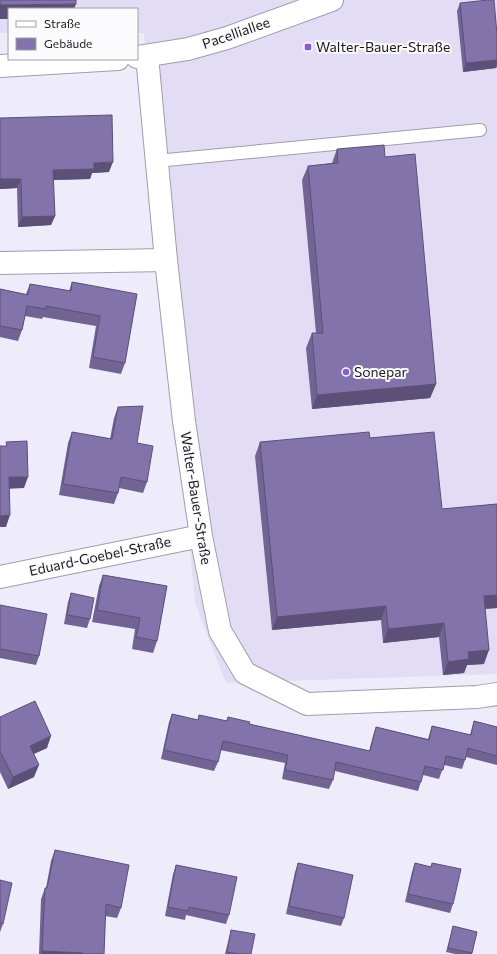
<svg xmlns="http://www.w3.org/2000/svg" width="497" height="954" font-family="Commissioner,sans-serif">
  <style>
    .built { fill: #e2ddf4 }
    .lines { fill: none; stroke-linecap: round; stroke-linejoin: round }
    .lane-casing { stroke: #a09dab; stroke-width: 14 }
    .street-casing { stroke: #a09dab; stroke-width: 24 }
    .secondary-casing { stroke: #a09dab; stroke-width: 24 }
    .lane { stroke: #fff; stroke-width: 12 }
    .street { stroke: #fff; stroke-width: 22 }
    .secondary { stroke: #fff; stroke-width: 22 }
    .wall { fill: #716393 }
    .shaded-wall { fill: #5c5078 }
    .building { fill: #8373ab; stroke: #5c5078 }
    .poi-dot { fill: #865bd4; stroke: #fbfafd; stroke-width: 1.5 }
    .labels { text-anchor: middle; stroke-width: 4; stroke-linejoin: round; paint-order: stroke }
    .street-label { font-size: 14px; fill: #1c1b20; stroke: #fbfafd }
    .poi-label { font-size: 14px; fill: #1c1b20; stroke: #fbfafd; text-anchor: start }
  </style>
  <rect width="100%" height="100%" fill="#eeebfa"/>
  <!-- built -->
  <path class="built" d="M0,0h497v674l-271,9 -31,-80 -24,-258 -27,-312h-7v-24h-128v24h-9z"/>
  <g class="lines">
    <defs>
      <path id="lane" d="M156,161l324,-31"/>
      <path id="street" d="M147,56l19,204 18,161 17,115 19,95 25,42 62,31 170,-7 20,-3
        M0,263l166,-3
        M0,577l201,-41"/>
      <path id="secondary" d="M137,57l51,-8 39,-11 105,-38
        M0,66l118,-7"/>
    </defs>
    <!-- lane casing -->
    <use href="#lane" class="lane-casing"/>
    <!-- street casing -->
    <use href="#street" class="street-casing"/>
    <!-- secondary casing -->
    <use href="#secondary" class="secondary-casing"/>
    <!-- lane -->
    <use href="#lane" class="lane"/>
    <!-- street -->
    <use href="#street" class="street"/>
    <!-- secondary -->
    <use href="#secondary" class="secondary"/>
  </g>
  <!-- wall -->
  <path class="wall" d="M460,3l37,31v33l-1,1 -33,4 -6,-61z
    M0,118l109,54 -17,1 -2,6 -37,1 2,36 -4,9 -33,2 -1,-39 -17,1z
    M337,149l48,8 51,227 -6,14 -118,11 -6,-61 6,-15h4l-14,-153 6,-14 24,-3z
    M72,282l65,12 -12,69 -4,11 -32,-6 7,-42 -53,-9 -1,2 -17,-3 -3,14 -4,11 -18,-4v-48l26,5 4,-10 39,7z
    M118,407l19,36 10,39 -4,11 -24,-5 -1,5 -4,11 -55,-9 9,-52 4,-11 38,7 4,-21z
    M370,438l72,71 55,-5v104l-12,1 -1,55 -17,1 -3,8 -21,2 -4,-38 -56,6 -2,-23 -109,10 -17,-174 5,-14z
    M103,575l64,11 -10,55 -4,12 -21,-4 3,-20 -43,-7 7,-36z
    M71,593l19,26 -3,9 -23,-4 4,-22z
    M0,605l39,51 -3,9 -36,-7z
    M172,714l26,6 1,-5 27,6 2,-4 21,7 120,27 4,-15 3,-9 52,12 4,-13 38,9 4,-14 23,6v38l-31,-8 -4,12 -18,-4 -5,14 -16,-4 -5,16 -83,-20 -2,9 -4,9 -47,-10 3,-16 -65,-13 -2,12 -4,9 -53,-12 8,-37z
    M0,717l47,31 -14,6 1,23 -26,12 -8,-17z
    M55,850l66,58 -4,10 -12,-2 -1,38h-65l2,-55 4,-11h1l5,-27z
    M298,863l46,55 -3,8 -55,-12 9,-42z
    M415,863l16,4 1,-4 21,41 -3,9 -45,-11 7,-30z
    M176,865l53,50 -3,9 -40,-9 -1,5 -20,-4 8,-42z
    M0,880l3,44 -3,8z
    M453,926l24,6 -5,22h-17l-9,-2z
    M231,930l20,24h-26z"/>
  <!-- shaded-wall -->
  <path class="shaded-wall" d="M76,4l-2,5h-65v10h-9v-14z
    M497,60l-1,8 -33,4 3,-9z
    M113,162l-4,10 -17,1 -2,6 -41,1 4,-10 41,-7z
    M0,179h21l-4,9 -17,1z
    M55,216l-4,9 -33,2 4,-10z
    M436,384l-6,14 -118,11 5,-14z
    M9,477h19l-4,11 -20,1z
    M10,515l-4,12h-6v-11z
    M497,595v13l-18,1 5,-13z
    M386,606l-5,14 -109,10 5,-13z
    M444,623l-5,14 -56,6 5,-14z
    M489,650l-5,14 -17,1 -3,8 -21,2 5,-13 20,-10z
    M51,736l-4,12 -22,10 5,-12z
    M39,765l-5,12 -26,12 5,-12z
    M42,951l41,2v1h-42z"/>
  <!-- building -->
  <path class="building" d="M0,0h76v4l-76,1z
    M488,0h6l3,34v26l-31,3 -6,-60z
    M112,115l1,47 -19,1v6l-41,1 2,46 -33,1 -1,-38h-21v-61z
    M384,145l1,12 30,-3 21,230 -119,11 -5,-62h11l-15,-167 30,-3 -1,-14z
    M72,282l65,12 -12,69 -32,-6 7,-41 -54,-10v3l-19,-3 -5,24 -22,-4v-37l28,6 2,-11 41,7z
    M143,406l-6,37 16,3 -6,36 -26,-5 -3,16 -55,-9 9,-52 40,7 6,-32z
    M369,432l1,6 64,-6 8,77 55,-5v91l-13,1 5,54 -21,2 1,7 -21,3 -4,-39 -56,6 -2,-23 -109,11 -17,-175z
    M27,441l1,36h-19l1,38 -10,1v-70h7l-1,-4z
    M103,575l64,11 -10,55 -21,-4 4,-19 -43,-8z
    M71,593l23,5 -4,21 -23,-4z
    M0,605l47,9 -8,42 -39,-7z
    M35,701l16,35 -21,10 9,19 -26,12 -13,-26v-34z
    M172,714l26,6 1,-5 28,6 1,-4 22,5 -1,2 121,27 6,-24 53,13 3,-14 39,9 3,-14 23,6v29l-29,-8 -3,12 -19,-4 -3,14 -18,-4 -4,16 -85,-20 -3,18 -48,-10 3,-15 -65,-14 -5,21 -54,-12z
    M55,850l74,15 -8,43 -15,-4 -2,50h-21v-1l-41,-2 3,-63h2z
    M298,863l55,12 -9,43 -55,-12z
    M415,863l16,4 1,-4 29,6 -8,35 -45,-10z
    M176,865l61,12 -8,38 -40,-8 -1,4 -20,-4z
    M0,880l12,3 -9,41 -3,-1z
    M453,926l24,6 -5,21 -24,-5z
    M231,930l24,4 -4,20h-12l-12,-2z"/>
  <!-- markers -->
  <g class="poi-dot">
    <rect x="304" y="43" width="8" height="8" rx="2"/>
    <circle cx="346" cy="372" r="4"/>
  </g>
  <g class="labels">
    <!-- street labels -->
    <g class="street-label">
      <text transform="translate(236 33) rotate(-19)" y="5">Pacelliallee</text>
      <text transform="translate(196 498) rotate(81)" y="5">Walter-Bauer-Straße</text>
      <text transform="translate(100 556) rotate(-12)" y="5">Eduard-Goebel-Straße</text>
    </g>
    <!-- poi labels -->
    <g class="poi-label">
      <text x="316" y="52">Walter-Bauer-Straße</text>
      <text x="354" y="377">Sonepar</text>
    </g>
  </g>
  <!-- legend -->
  <rect x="8" y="8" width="130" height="52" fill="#fbfafd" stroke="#a2a1a5"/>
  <rect x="16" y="21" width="20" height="6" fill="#ffffff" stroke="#a2a1a5"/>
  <text x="44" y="28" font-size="12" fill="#1c1b20">Straße</text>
  <rect x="16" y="38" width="20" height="12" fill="#8373ab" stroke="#a2a1a5"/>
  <text x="44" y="48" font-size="12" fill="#1c1b20">Gebäude</text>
</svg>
